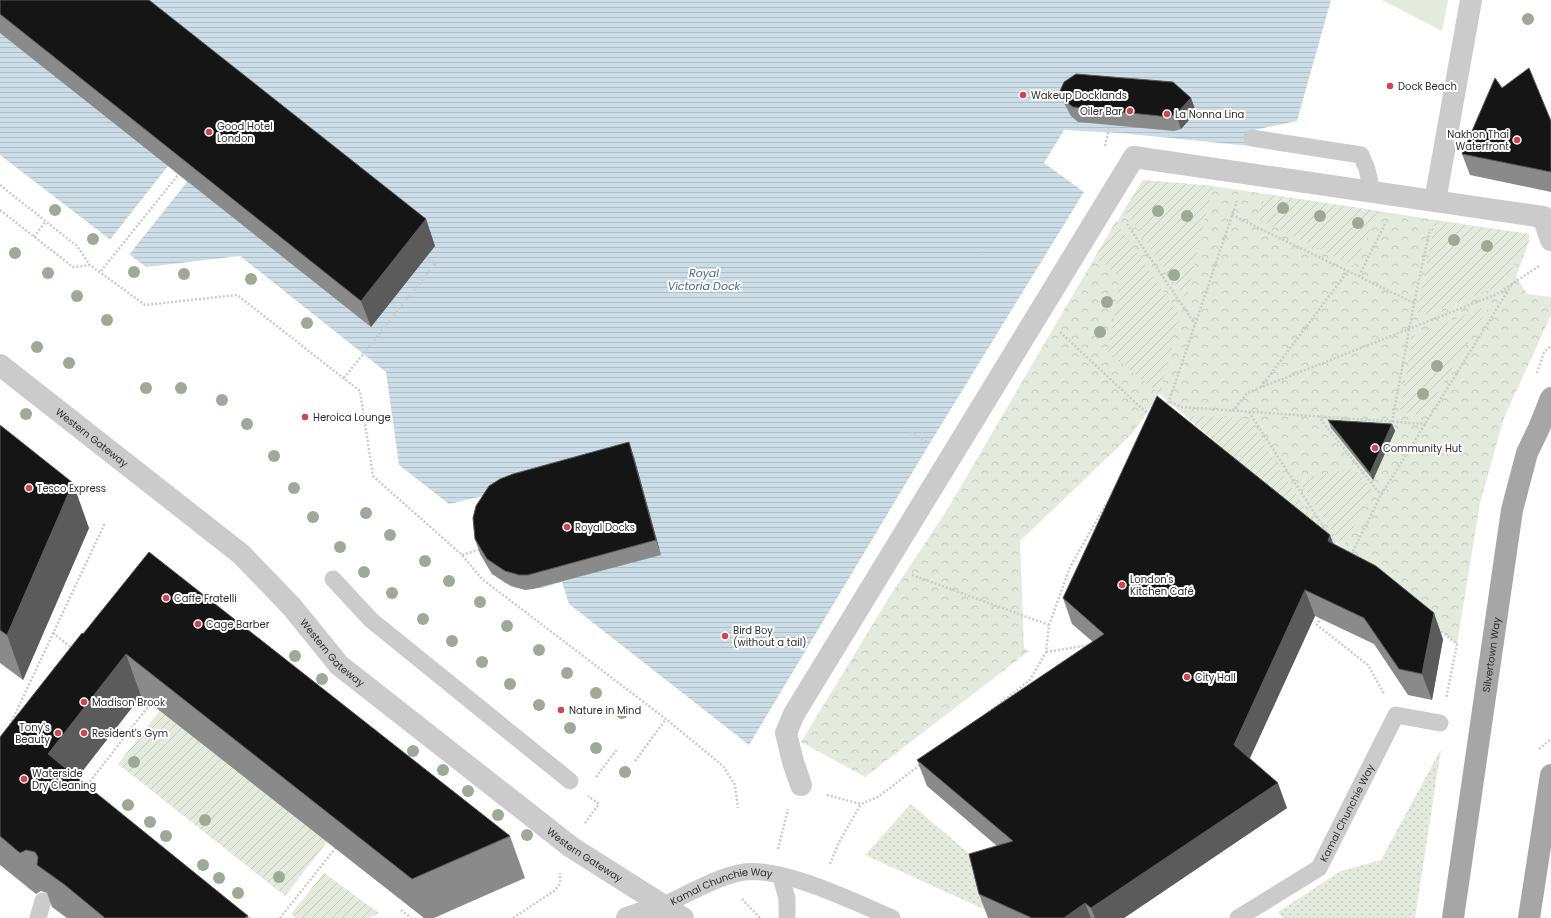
<svg xmlns="http://www.w3.org/2000/svg" width="1551" height="918" font-family="Poppins,sans-serif">
  <style>
    .grass { fill: url(#grass-dots) }
    .forest { fill: url(#forest-crowns) }
    .garden { fill: url(#garden-furrows) }
    .pitch { fill: #e4eadd }
    .water { fill: url(#water-rules) }
    .pier { fill: #fff }
    .lines { fill: none; stroke-linecap: round; stroke-linejoin: round }
    .path { stroke: #cbcbcb; stroke-width: 2.5; stroke-dasharray: 2 2; stroke-linecap: butt }
    .service { stroke: #cbcbcb; stroke-width: 17 }
    .pedestrian { stroke: #cbcbcb; stroke-width: 22 }
    .minor { stroke: #cbcbcb; stroke-width: 22 }
    .primary { stroke: #a6a6a6; stroke-width: 22 }
    .tree { fill: #9faa96 }
    .wall { fill: #8a8a8a }
    .shaded-wall { fill: #5b5b5b }
    .building { fill: #151515; stroke: #5b5b5b }
    .poi-dot { fill: #d1444e; stroke: #fff; stroke-width: 1.5 }
    .labels { text-anchor: middle; stroke-width: 4; stroke-linejoin: round; paint-order: stroke }
    .poi-label { font-size: 10px; fill: #2e2e2e; stroke: #fff; text-anchor: start }
    .street-label { font-size: 10px; fill: #2e2e2e; stroke: #fff }
    .water-label { font-size: 11px; font-style: italic; fill: #456d87; stroke: #fff }
  </style>
  <defs>
    <pattern id="grass-dots" width="8" height="8" patternUnits="userSpaceOnUse"><rect width="8" height="8" fill="#e4eadd"/><path d="M2 2h.1M6 6h.1" fill="none" stroke="#c4c9be" stroke-width="1.8" stroke-linecap="round"/></pattern>
    <pattern id="forest-crowns" width="20" height="18" patternUnits="userSpaceOnUse"><rect width="20" height="18" fill="#e4eadd"/><path d="M2 6a3 3 0 1 1 6 0M12 15a3 3 0 1 1 6 0" fill="none" stroke="#c4c9be"/></pattern>
    <pattern id="garden-furrows" width="10" height="10" patternUnits="userSpaceOnUse"><rect width="10" height="10" fill="#e4eadd"/><path d="M-1 1l2-2M0 10L10 0M9 11l2-2" fill="none" stroke="#c4c9be"/></pattern>
    <pattern id="water-rules" width="6" height="5" patternUnits="userSpaceOnUse"><rect width="6" height="5" fill="#ccdde8"/><path d="M0 2.5h6" fill="none" stroke="#b0bec7"/></pattern>
  </defs>
  <rect width="100%" height="100%" fill="#fff"/>
  <!-- grass -->
  <path class="grass" d="M1441,749l-26,169h-132l-5,-6 63,-41 40,-11z
    M911,804l83,71 -6,36 -123,-56z"/>
  <!-- forest -->
  <path class="forest" d="M1143,180l70,6 316,48v7l-13,36 11,17 24,3v18l-47,103 -24,85 -23,141 -106,-90 -31,-23 -160,-137 -29,41 -111,106 4,107 5,3 -164,126 -64,-35 89,-146 57,-86 148,-253z"/>
  <!-- garden -->
  <path class="garden" d="M1143,180l70,6 -27,114 -62,-90z
    M1267,194l112,17 -25,55 -98,-48z
    M1116,221l64,95 -20,78 -52,-42 12,-74 -25,-21z
    M1435,221l94,13v7l-27,44 -86,33z
    M1490,305l-66,110 -24,-3 13,-76z
    M1185,416l62,2 73,113z
    M1355,468l17,22 -29,58 -45,-68z
    M160,710l167,132 -42,54 -167,-132z
    M324,873l55,40 -10,5h-73l-5,-4z"/>
  <!-- pitch -->
  <path class="pitch" d="M1382,0h66l-6,31z"/>
  <!-- water -->
  <path class="water" d="M0,0h1331l-34,121 -43,9 -4,16 -130,-13 -56,-3 -20,33 40,29 -157,256 -178,297 -180,-141 -7,-22c-10,3 -21,7 -31,7 -28,2 -48,-20 -53,-46l36,-54 -65,15 -50,-39 -13,-93 -146,-116 -94,11 -146,-112z"/>
  <!-- pier -->
  <path class="pier" d="M168,166l19,16 -59,74 -19,-15z"/>
  <g class="lines">
    <!-- path -->
    <path class="path" d="M1105,146l5,-21
      M0,185l77,61 13,19
      M0,210l73,57 17,-2 55,40 92,-10 123,96 13,85 89,79 20,24 184,140 57,47 12,19 3,23
      M1232,215l182,88
      M1127,224l68,100
      M34,237l12,-16
      M982,253l2,-2
      M101,271l77,-96
      M1359,276l27,-54
      M1060,332l91,85
      M1537,373l7,-21 7,-6
      M344,378l91,-114 -11,-8
      M1261,387l87,-116
      M1170,402l12,5 244,17
      M1167,407l70,-206
      M1233,411l14,-18 250,-99 42,-28
      M1249,412l79,122
      M1318,416l63,79
      M1392,422l22,-119 16,-74
      M911,432l16,10
      M1331,539l7,8
      M462,555l19,-6
      M1351,555l30,-60 130,-209
      M912,575l137,50
      M1321,617l-4,8 51,40 16,29
      M1438,629l19,15 -11,55
      M53,633l19,15
      M1046,652l43,-7
      M985,715l45,-35 16,-28 3,-27 21,-58 39,-68
      M10,725l95,-202
      M1539,749l12,-10
      M635,761l31,-42
      M596,777l22,-29
      M85,788l62,-80 -12,-9
      M827,795l34,9 17,-7 43,-33
      M585,823l14,-19 -11,-8
      M778,849l10,-40
      M830,864l9,-22 22,-38
      M742,899l18,19
      M401,910l10,8
      M243,912l7,6
      M280,918l57,-72
      M513,918l41,-27 6,-7v-11"/>
    <!-- service -->
    <g class="service">
      <path d="M1252,138l109,17 6,14 5,23"/>
      <path d="M333,579l38,41 199,161"/>
      <path d="M781,877l6,22v19"/>
      <path id="s1" d="M662,906c24,-11 56,-30 82,-34 39,-5 111,30 148,46"/>
      <path d="M38,918l5,-17"/>
      <path id="s2" d="M1238,918l81,-50 77,-153 44,8"/>
    </g>
    <!-- pedestrian -->
    <path class="pedestrian" d="M1435,201l36,-201
      M801,785l-8,-23 -7,-29 8,-19 340,-557 409,60 8,23"/>
    <!-- minor -->
    <g class="minor">
      <path id="s3" d="M0,365l241,189 51,53 47,58 232,182 112,71"/>
      <path d="M627,918l35,-12"/>
    </g>
    <!-- primary -->
    <g class="primary">
      <path id="s4" d="M1453,918l59,-408 15,-57 12,-25 12,-30"/>
      <path d="M1529,918l22,-143"/>
    </g>
  </g>
  <!-- trees -->
  <g class="tree">
    <circle cx="1528" cy="19" r="6"/>
    <circle cx="1283" cy="208" r="6"/>
    <circle cx="55" cy="210" r="6"/>
    <circle cx="1158" cy="211" r="6"/>
    <circle cx="1187" cy="216" r="6"/>
    <circle cx="1320" cy="216" r="6"/>
    <circle cx="1358" cy="223" r="6"/>
    <circle cx="93" cy="239" r="6"/>
    <circle cx="1454" cy="240" r="6"/>
    <circle cx="1487" cy="246" r="6"/>
    <circle cx="15" cy="253" r="6"/>
    <circle cx="134" cy="272" r="6"/>
    <circle cx="48" cy="273" r="6"/>
    <circle cx="184" cy="274" r="6"/>
    <circle cx="1174" cy="275" r="6"/>
    <circle cx="251" cy="279" r="6"/>
    <circle cx="77" cy="296" r="6"/>
    <circle cx="1107" cy="302" r="6"/>
    <circle cx="107" cy="320" r="6"/>
    <circle cx="307" cy="323" r="6"/>
    <circle cx="1100" cy="332" r="6"/>
    <circle cx="37" cy="347" r="6"/>
    <circle cx="69" cy="363" r="6"/>
    <circle cx="1437" cy="366" r="6"/>
    <circle cx="146" cy="388" r="6"/>
    <circle cx="181" cy="388" r="6"/>
    <circle cx="1423" cy="394" r="6"/>
    <circle cx="222" cy="400" r="6"/>
    <circle cx="26" cy="414" r="6"/>
    <circle cx="247" cy="424" r="6"/>
    <circle cx="274" cy="456" r="6"/>
    <circle cx="294" cy="488" r="6"/>
    <circle cx="366" cy="513" r="6"/>
    <circle cx="313" cy="517" r="6"/>
    <circle cx="390" cy="535" r="6"/>
    <circle cx="340" cy="547" r="6"/>
    <circle cx="425" cy="561" r="6"/>
    <circle cx="364" cy="572" r="6"/>
    <circle cx="449" cy="581" r="6"/>
    <circle cx="392" cy="593" r="6"/>
    <circle cx="480" cy="602" r="6"/>
    <circle cx="423" cy="619" r="6"/>
    <circle cx="507" cy="626" r="6"/>
    <circle cx="452" cy="641" r="6"/>
    <circle cx="539" cy="650" r="6"/>
    <circle cx="295" cy="656" r="6"/>
    <circle cx="482" cy="662" r="6"/>
    <circle cx="567" cy="673" r="6"/>
    <circle cx="322" cy="679" r="6"/>
    <circle cx="510" cy="684" r="6"/>
    <circle cx="596" cy="693" r="6"/>
    <circle cx="539" cy="705" r="6"/>
    <circle cx="622" cy="713" r="6"/>
    <circle cx="570" cy="728" r="6"/>
    <circle cx="596" cy="748" r="6"/>
    <circle cx="413" cy="751" r="6"/>
    <circle cx="134" cy="762" r="6"/>
    <circle cx="443" cy="770" r="6"/>
    <circle cx="625" cy="772" r="6"/>
    <circle cx="468" cy="791" r="6"/>
    <circle cx="128" cy="805" r="6"/>
    <circle cx="498" cy="815" r="6"/>
    <circle cx="205" cy="820" r="6"/>
    <circle cx="150" cy="822" r="6"/>
    <circle cx="527" cy="835" r="6"/>
    <circle cx="166" cy="836" r="6"/>
    <circle cx="203" cy="865" r="6"/>
    <circle cx="279" cy="877" r="6"/>
    <circle cx="219" cy="878" r="6"/>
    <circle cx="238" cy="893" r="6"/>
  </g>
  <!-- wall -->
  <path class="wall" d="M0,0l426,219 9,27 -64,81 -371,-294z
    M1060,91l131,7 5,14 -15,17 -7,2 -96,-9 -7,-6 -6,-11z
    M1551,121v71l-81,-17 -8,-21z
    M1328,420l64,4 3,7 -22,49 -42,-52z
    M0,425l89,103 -66,152 -23,-17z
    M634,457l27,98 -128,34 -8,1 -14,-4 -19,-12 -12,-20 -5,-15z
    M1334,544l109,95 -11,61 -24,-5 -34,-51 -59,-28 -65,142 37,50 -163,110h-136l-9,-24 18,-48 -70,-60 -10,-26 176,-118 -21,-18 -9,-26z
    M83,634l427,202 15,42 -91,40h-10l-283,-222 -64,82 171,138 1,2h-182l-15,-11 -5,-14 -6,-2 -5,3 -36,-29v-128z"/>
  <!-- shaded-wall -->
  <path class="shaded-wall" d="M1191,98l5,14 -15,17 -5,-15z
    M426,219l9,27 -64,81 -10,-26z
    M1392,424l3,7 -22,49 -3,-7z
    M629,442l5,15 27,98 -5,-15z
    M73,483l16,45 -66,152 -16,-45z
    M1330,535l10,26 -12,-20z
    M1305,590l10,26 -71,155 -10,-26z
    M1434,613l9,26 -11,61 -10,-26z
    M126,654l15,42 -78,100 -15,-42z
    M1278,783l9,25 -163,110h-29l-4,-10z
    M1085,903l6,15h-27z"/>
  <!-- building -->
  <path class="building" d="M0,0h149l277,219 -65,82 -361,-287z
    M1529,68l22,53v51l-89,-18 33,-76 7,10z
    M1076,74l97,8 18,16 -15,16 -7,3 -96,-10 -8,-6 -5,-10 4,-9z
    M1157,396l173,139 -2,6 48,25 58,47 -12,61 -23,-5 -35,-51 -59,-28 -71,155 44,38 -187,125 -6,-5 -21,15h-32l-53,-24 -10,-40 44,-13 -96,-81 187,-126 -41,-36z
    M1328,420l64,4 -22,49z
    M0,425l73,58 -66,152 -7,-5z
    M629,442l27,98 -128,35h-9l-14,-4 -18,-12 -12,-20 -2,-21 3,-12 13,-20 11,-7 13,-5z
    M149,552l361,284 -98,43 -286,-225 -78,100 200,162 -4,2h-139l-40,-33 -28,-20 1,-8 -3,-5 -9,-2 -6,3 -20,-17v-99l82,-104 1,1z"/>
  <!-- markers -->
  <g class="poi-dot">
    <circle cx="1390" cy="86" r="4"/>
    <circle cx="1023" cy="95" r="4"/>
    <circle cx="1130" cy="111" r="4"/>
    <circle cx="1167" cy="114" r="4"/>
    <circle cx="209" cy="132" r="4"/>
    <circle cx="1517" cy="140" r="4"/>
    <circle cx="305" cy="417" r="4"/>
    <circle cx="1375" cy="448" r="4"/>
    <circle cx="29" cy="488" r="4"/>
    <circle cx="567" cy="527" r="4"/>
    <circle cx="1122" cy="585" r="4"/>
    <circle cx="166" cy="598" r="4"/>
    <circle cx="198" cy="624" r="4"/>
    <circle cx="725" cy="636" r="4"/>
    <circle cx="1187" cy="677" r="4"/>
    <circle cx="84" cy="702" r="4"/>
    <circle cx="561" cy="710" r="4"/>
    <circle cx="58" cy="733" r="4"/>
    <circle cx="84" cy="733" r="4"/>
    <circle cx="24" cy="779" r="4"/>
  </g>
  <g class="labels">
    <!-- poi labels -->
    <g class="poi-label">
      <text x="1398" y="90">Dock Beach</text>
      <text x="1031" y="99">Wakeup Docklands</text>
      <text x="1122" y="115" text-anchor="end">Oiler Bar</text>
      <text x="1175" y="118">La Nonna Lina</text>
      <text x="217" y="130">Good Hotel<tspan x="217" dy="12">London</tspan></text>
      <text x="1509" y="138" text-anchor="end">Nakhon Thai<tspan x="1509" dy="12">Waterfront</tspan></text>
      <text x="313" y="421">Heroica Lounge</text>
      <text x="1383" y="452">Community Hut</text>
      <text x="37" y="492">Tesco Express</text>
      <text x="575" y="531">Royal Docks</text>
      <text x="1130" y="583">London's<tspan x="1130" dy="12">Kitchen Café</tspan></text>
      <text x="174" y="602">Caffe Fratelli</text>
      <text x="206" y="628">Cage Barber</text>
      <text x="733" y="634">Bird Boy<tspan x="733" dy="12">(without a tail)</tspan></text>
      <text x="1195" y="681">City Hall</text>
      <text x="92" y="706">Madison Brook</text>
      <text x="569" y="714">Nature in Mind</text>
      <text x="50" y="731" text-anchor="end">Tony's<tspan x="50" dy="12">Beauty</tspan></text>
      <text x="92" y="737">Resident's Gym</text>
      <text x="32" y="777">Waterside<tspan x="32" dy="12">Dry Cleaning</tspan></text>
    </g>
    <!-- street labels -->
    <g class="street-label">
      <text dy="4" stroke="none"><textPath href="#s3" startOffset="117">Western Gateway</textPath></text>
      <text dy="4" stroke="none"><textPath href="#s3" startOffset="441">Western Gateway</textPath></text>
      <text dy="4" stroke="none"><textPath href="#s4" startOffset="266">Silvertown Way</textPath></text>
      <text dy="4" stroke="none"><textPath href="#s2" startOffset="157">Kamal Chunchie Way</textPath></text>
      <text dy="4" stroke="none"><textPath href="#s3" startOffset="765">Western Gateway</textPath></text>
      <text dy="4" stroke="none"><textPath href="#s1" startOffset="64">Kamal Chunchie Way</textPath></text>
    </g>
    <!-- water labels -->
    <g class="water-label">
      <text x="704" y="277">Royal<tspan x="704" dy="13">Victoria Dock</tspan></text>
    </g>
  </g>
</svg>
